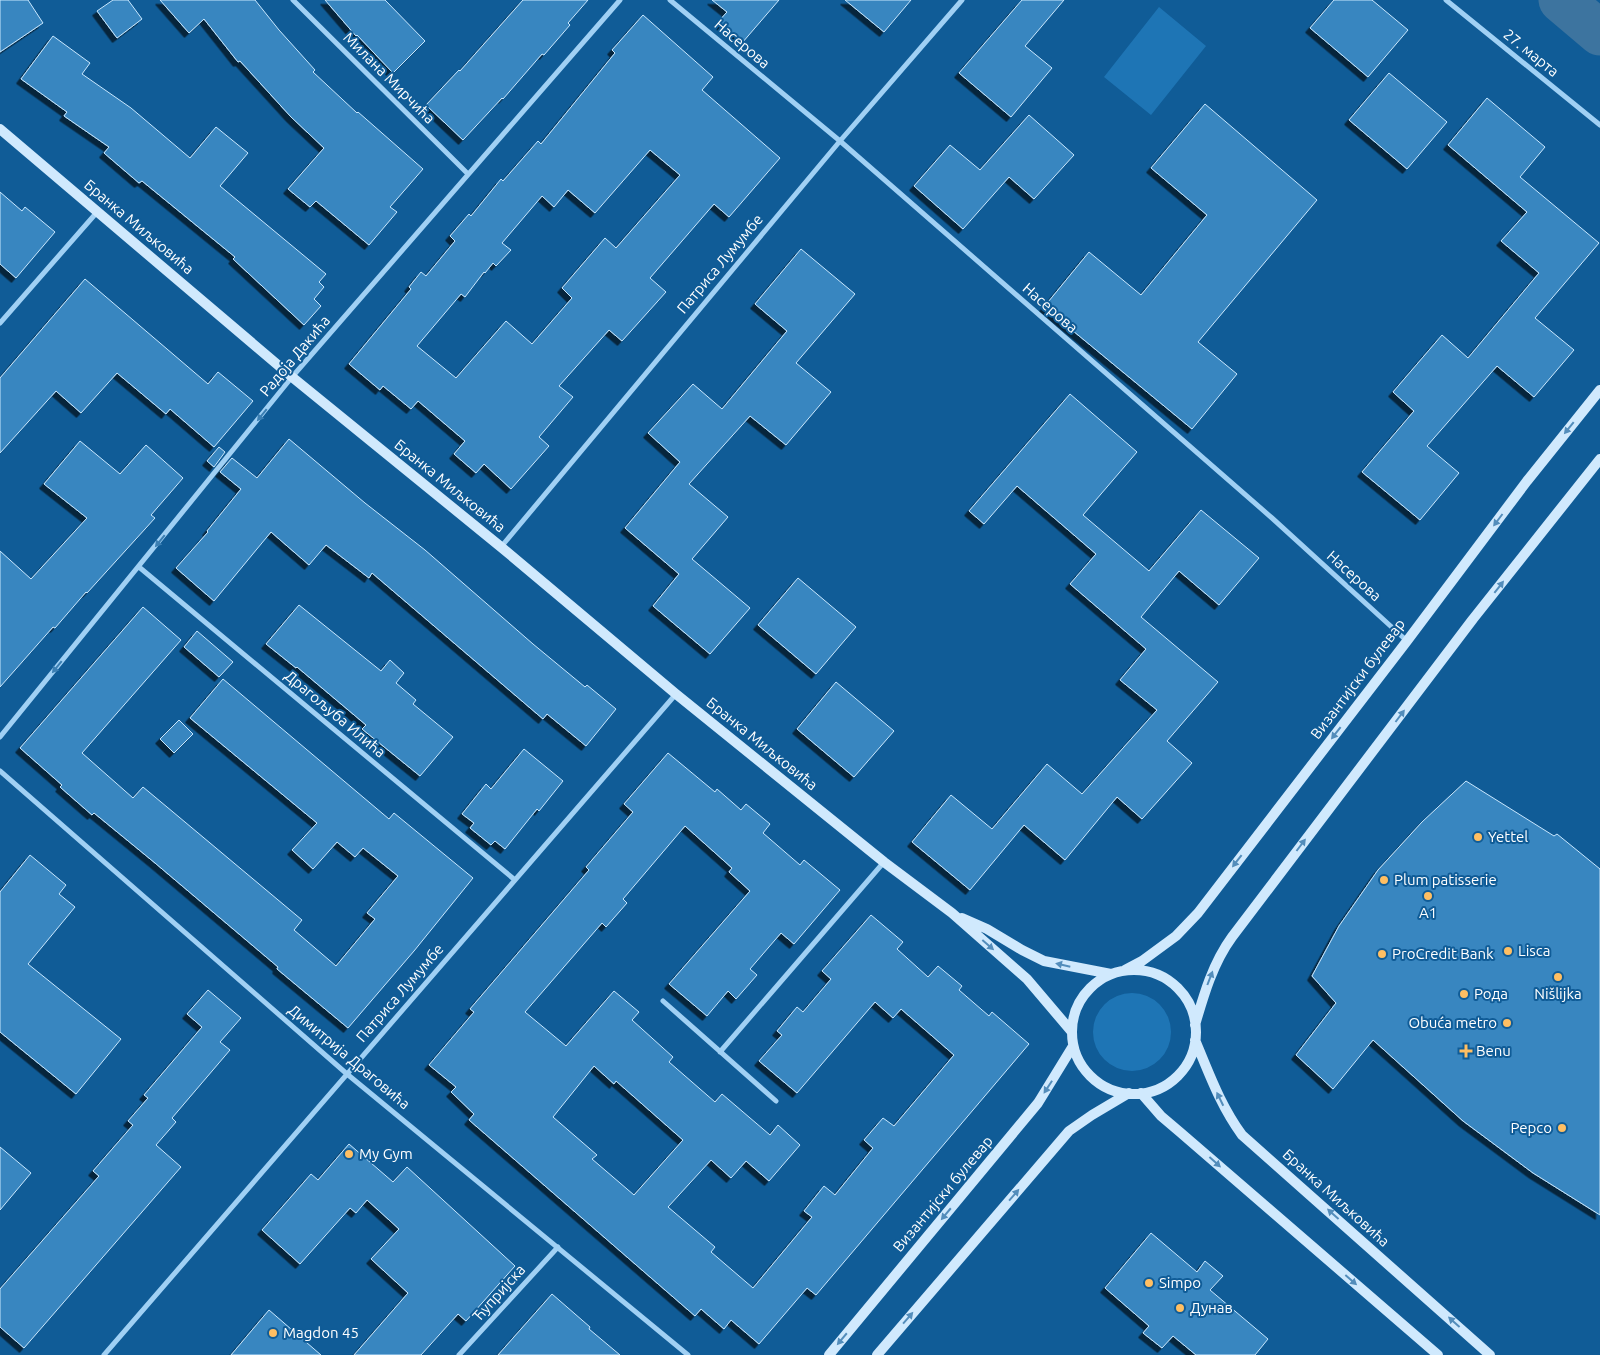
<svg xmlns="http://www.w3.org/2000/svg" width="1600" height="1355" font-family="Ubuntu,sans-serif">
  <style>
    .green { fill: #1e75b5 }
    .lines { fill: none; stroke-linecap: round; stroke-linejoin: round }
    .river { stroke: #3d749f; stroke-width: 45 }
    .building { fill: #3886c0; stroke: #c8e7fe; fill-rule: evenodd; filter: url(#shadow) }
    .street { stroke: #a0d0f4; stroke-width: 5 }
    .secondary { stroke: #d0e9fd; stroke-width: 10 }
    .oneway { fill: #3b7fb3 }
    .oneway2 { fill: #538dbb }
    .poi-dot { fill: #ffbf63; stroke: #105c97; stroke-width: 2 }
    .labels { text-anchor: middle; stroke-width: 4; stroke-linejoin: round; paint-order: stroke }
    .street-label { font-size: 15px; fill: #fff; stroke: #105c97 }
    .poi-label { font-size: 15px; fill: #fff; stroke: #105c97; text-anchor: start }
  </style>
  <defs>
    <filter id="shadow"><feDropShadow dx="-4.5" dy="4.5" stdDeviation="0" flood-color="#0009"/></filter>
  </defs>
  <rect width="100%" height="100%" fill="#105c97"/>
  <!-- green -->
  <path class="green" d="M1159,7l47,39 -55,69 -47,-38z
    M1093 1032a39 39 0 1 1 78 0a39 39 0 1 1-78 0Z"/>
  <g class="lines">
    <!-- river -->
    <path class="river" d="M1561,0l39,33"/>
  </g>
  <!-- building -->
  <path class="building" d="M0,0h28l15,23 -43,29z
    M113,0h15l14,19 -25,19 -20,-27z
    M160,0h95l24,30 36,40 -2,2 44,41 1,-1 65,57 -33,38 7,5 -28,33 -53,-44 -6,6 -22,-18 36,-41 -33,-31 -51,-56 -2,1 -34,-43 -15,14z
    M325,0h60l40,41 -32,32 -36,-38 -1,1z
    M523,0h65l-20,23 2,2 -26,30 -2,-1 -39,45 -1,-1 -39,42 -37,-35 33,-35 1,1z
    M712,0h67l-37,43 -24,-21 9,-10z
    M845,0h66l-27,32z
    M1022,0h42l-39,46 27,22 -41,49 -52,-44z
    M1334,0h38l36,30 -40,47 -58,-49z
    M643,15l70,62 -11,13 78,68 -51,59 -15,-13 -64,74 16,14 -44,49 -13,-11 -50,56 14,11 -34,40 10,9 -38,43 -27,-25 -8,9 -22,-19 11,-13 -47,-40 -7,8 -28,-23 -3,4 -31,-26 62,-75 -2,-2 12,-15 5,4 29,-35 -5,-5 19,-22 2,2 30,-37 2,2 35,-40 3,3 74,-91 -3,-3zM650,150l30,25 -64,73 -11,-10 -43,50 10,10 -40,46 -26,-23 -50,57 -39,-32 44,-52 4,3 19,-25 1,1 8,-10 3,3 15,-16 -9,-7 40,-47 12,11 14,-17 27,23z
    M53,36l37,27 -8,11 49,34 59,50 26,-31 32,26 -28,33 106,88 -7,8 5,5 -10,12 7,7 -17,19 -71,-66 2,-2 -93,-76 -3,2 -35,-30 5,-6 -45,-31 3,-4 -46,-33z
    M1389,73l58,49 -40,47 -58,-49z
    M1487,98l58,49 -25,30 79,66 -64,75 39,32 -40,47 -37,-31 -70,80 32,27 -39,47 -58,-48 52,-61 -21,-19 49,-57 26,23 71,-85 -38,-32 26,-29 -79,-67z
    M1205,104l112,96 -119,142 39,32 -45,55 -148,-122 45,-55 52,43 66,-80 -56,-47z
    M1029,115l45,40 -40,44 -25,-22 -46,52 -49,-43 36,-41 30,25z
    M0,192l22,19 3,-4 30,25 -39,46 -16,-14z
    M801,249l54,45 -59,69 35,29 -45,53 -36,-29 -61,68 39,33 -36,42 58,49 -40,46 -57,-48 26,-32 -54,-46 55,-66 -32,-29 45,-49 29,25 65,-78 -32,-27z
    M85,279l123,105 10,-12 35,29 -39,46 -44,-38 -4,5 -49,-41 -36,40 -25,-22 -56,62v-75z
    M1070,394l67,58 -54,63 66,56 52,-61 58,48 -40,47 -40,-34 -38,46 77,65 -51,59 25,22 -50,56 -25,-22 -52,63 -41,-35 -54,65 -58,-48 39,-47 41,34 55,-65 35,30 75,-84 -37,-30 26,-31 -76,-65 26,-30 -79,-68 -33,38 -15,-13z
    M289,439l76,64 60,47 108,94 52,43 2,-2 29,24 -30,37 -39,-32 -4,5 -171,-146 -3,5 -43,-33 -17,20 -38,-33 -57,69 -38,-33 32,-36 -1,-1 34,-42 -21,-17 12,-14 25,20z
    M80,441l40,33 26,-29 37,33 -32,37 4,3 -68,75 -1,-1 -31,36 -2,-1 -53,60v-136l31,28 56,-61 -43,-34z
    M219,447l6,5 -11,15 -7,-6z
    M798,578l58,49 -40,47 -58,-49z
    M299,605l82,66 9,-11 14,13 -8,10 20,17 -3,4 40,33 -33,39 -58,-47 4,-4 -69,-58 -1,1 -30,-24z
    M143,607l38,33 -99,113 51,45 10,-11 30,25 129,108 -8,10 42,36 39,-47 -8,-6 31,-37 -35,-28 -8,9 -18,-15 -24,27 -21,-19 25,-27 -127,-105 33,-39 166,140 5,-6 79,65 -59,73 -66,77 -71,-59 1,-2 -123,-104 -61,-50 -2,2 -32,-28 2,-2 -42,-37z
    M197,631l36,31 -14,15 -35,-30z
    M836,682l58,49 -40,46 -57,-48z
    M179,720l14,14 -19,19 -14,-14z
    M524,749l39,32 -24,30 -2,-2 -32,40 -10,-8 -4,4 -21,-17 4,-5 -12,-9 24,-30 5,5z
    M668,753l47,39 2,-3 24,21 5,-6 24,20 -7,9 37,32 4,-5 36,30 -46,54 -13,-11 -31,36 7,6 -21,24 -8,-8 -21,25 -38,-32 81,-93 -21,-19 3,-4 -47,-42 -62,73 4,4 -21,24 -4,-4 -77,89 41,34 48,-55 25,21 -7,8 41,37 -4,5 46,40 7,-8 48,41 8,-10 22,20 -31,36 -23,-20 -15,17 -20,-18 -43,47 47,40 -4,5 42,36 59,-71 -8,-6 20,-25 11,9 38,-47 -9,-8 19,-22 11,8 60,-71 -53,-46 -8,9 -18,-16 -78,91 -38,-32 23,-26 -5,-4 20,-24 6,5 28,-33 -9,-8 49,-56 32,27 -6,7 31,28 10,-11 24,20 -3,4 30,26 3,-4 37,32 -213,251 -9,-7 -48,56 -28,-24 -7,9 -23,-20 -6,7 -226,-196 5,-6 -23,-22 5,-5 -27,-22 45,-53 -4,-3 119,-139 -3,-3 47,-55 -9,-8zM594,1066l20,18 2,-3 67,59 -49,55 -42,-36 5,-4 -44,-38z
    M1466,781l88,55 3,-2 43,35v346l-67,-42 -70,-52 -90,-81 -40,49 -37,-34 40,-52 -24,-27 27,-50 39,-56 44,-48z
    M30,855l36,30 -7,9 16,13 -47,57 93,75 -45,55 -76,-62v-140z
    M208,990l33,28 -21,24 10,8 -58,68 4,4 -20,23 25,22 -157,181 -24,-21v-38l99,-113 -6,-5 40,-46 -5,-4 20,-23 -4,-3 58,-68 -15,-13z
    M349,1144l44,38 14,-15 108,99 -49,55 -8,-7 -37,41h-67l54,-62 -37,-34 28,-30 -32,-29 -11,13 -6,-5 -50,56 -38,-34 49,-56 7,6z
    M0,1147l31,26 -31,37z
    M1151,1233l46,39 8,-11 18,15 -13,14 58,49 -13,16h-59l-23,-19 -11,12 -19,-15 6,-7 -44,-38z
    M552,1294l38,33 -1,2 31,26h-122z
    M269,1310l52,45h-90z"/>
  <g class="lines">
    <!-- street -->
    <path class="street" d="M293,0l175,174
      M670,0l170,141 432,377 135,123
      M1446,0l154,125
      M0,323l98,-112
      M501,547l339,-406 122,-141
      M139,567l376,313
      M0,737l292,-360 328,-377
      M0,771l347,303 341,281
      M663,1001l113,100
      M720,1052l164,-190
      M104,1355l572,-661
      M459,1355l99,-108"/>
    <!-- secondary -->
    <path class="secondary" d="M0,129l292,248 209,170 175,147 208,168 68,51 75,66 45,53
      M962,918l25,11 35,21 22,11 67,13
      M1125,970l17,-9 34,-25 22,-23 209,-272 120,-160 73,-91
      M1072 1032a62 62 0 1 1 124 0a62 62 0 1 1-124 0Z
      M1195,1025c9,-31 18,-62 37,-88l241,-318 127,-160
      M1195,1040c14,33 25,65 47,95l248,220
      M1141,1093l20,23 20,17 257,222
      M829,1355l209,-252 35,-57
      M877,1355l192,-224 23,-16 37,-22"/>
  </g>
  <!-- one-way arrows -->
  <defs><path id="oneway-solid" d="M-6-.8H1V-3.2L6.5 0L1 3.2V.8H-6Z" transform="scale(1.25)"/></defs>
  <g class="oneway">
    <use href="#oneway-solid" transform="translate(262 415) rotate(129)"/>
    <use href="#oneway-solid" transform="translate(160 541) rotate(129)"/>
    <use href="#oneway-solid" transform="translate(57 667) rotate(129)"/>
  </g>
  <g class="oneway2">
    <use href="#oneway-solid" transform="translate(1569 428) rotate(129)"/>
    <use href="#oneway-solid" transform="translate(1498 520) rotate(127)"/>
    <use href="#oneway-solid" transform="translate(1499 587) rotate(-52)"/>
    <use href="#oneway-solid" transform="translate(1400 716) rotate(-53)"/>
    <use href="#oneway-solid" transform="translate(1336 733) rotate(128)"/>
    <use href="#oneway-solid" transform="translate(1301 845) rotate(-53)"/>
    <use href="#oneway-solid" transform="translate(1237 861) rotate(128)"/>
    <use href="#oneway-solid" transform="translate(988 945) rotate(41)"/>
    <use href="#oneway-solid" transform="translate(1063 965) rotate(-167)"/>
    <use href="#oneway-solid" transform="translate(1210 978) rotate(-69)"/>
    <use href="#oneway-solid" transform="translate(1048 1087) rotate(123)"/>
    <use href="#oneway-solid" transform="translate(1220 1099) rotate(-116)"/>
    <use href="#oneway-solid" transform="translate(1215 1162) rotate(42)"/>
    <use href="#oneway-solid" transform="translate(1014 1195) rotate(-49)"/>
    <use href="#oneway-solid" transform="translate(946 1214) rotate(130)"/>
    <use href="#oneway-solid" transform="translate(1333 1214) rotate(-138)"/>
    <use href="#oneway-solid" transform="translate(1351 1280) rotate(41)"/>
    <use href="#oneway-solid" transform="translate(908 1318) rotate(-49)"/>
    <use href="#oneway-solid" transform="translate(1454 1322) rotate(-138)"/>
    <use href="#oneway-solid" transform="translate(842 1339) rotate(130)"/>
  </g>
  <!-- markers -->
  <g class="poi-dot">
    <circle cx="1478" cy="837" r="5"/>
    <circle cx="1384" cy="880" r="5"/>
    <circle cx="1428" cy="896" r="5"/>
    <circle cx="1508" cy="951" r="5"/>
    <circle cx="1382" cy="954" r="5"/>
    <circle cx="1558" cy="977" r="5"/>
    <circle cx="1464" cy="994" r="5"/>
    <circle cx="1507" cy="1023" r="5"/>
    <path d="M1463.5 1043.5h5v5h5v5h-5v5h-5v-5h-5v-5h5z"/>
    <circle cx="1562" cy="1128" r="5"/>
    <circle cx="349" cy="1154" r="5"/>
    <circle cx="1149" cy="1283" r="5"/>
    <circle cx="1180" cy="1308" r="5"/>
    <circle cx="273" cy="1333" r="5"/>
  </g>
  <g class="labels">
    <!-- street labels -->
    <g class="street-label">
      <text transform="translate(742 44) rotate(40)" y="5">Насерова</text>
      <text transform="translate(1531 53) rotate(39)" y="5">27. марта</text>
      <text transform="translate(389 78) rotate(45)" y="5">Милана Мирчића</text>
      <text transform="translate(139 227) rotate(40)" y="5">Бранка Миљковића</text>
      <text transform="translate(720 264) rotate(-50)" y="5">Патриса Лумумбе</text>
      <text transform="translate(1050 308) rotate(41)" y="5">Насерова</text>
      <text transform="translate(295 356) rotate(-50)" y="5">Радоја Дакића</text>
      <text transform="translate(450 486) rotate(39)" y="5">Бранка Миљковића</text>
      <text transform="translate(1354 576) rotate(42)" y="5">Насерова</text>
      <text transform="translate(1358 679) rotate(-53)" y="5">Византијски булевар</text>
      <text transform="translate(335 714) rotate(40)" y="5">Драгољуба Илића</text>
      <text transform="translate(762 744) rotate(39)" y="5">Бранка Миљковића</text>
      <text transform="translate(400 993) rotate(-49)" y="5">Патриса Лумумбе</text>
      <text transform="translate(349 1057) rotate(40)" y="5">Димитрија Драговића</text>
      <text transform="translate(943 1194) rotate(-50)" y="5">Византијски булевар</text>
      <text transform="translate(1336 1198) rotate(42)" y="5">Бранка Миљковића</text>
      <text transform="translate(499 1293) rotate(-48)" y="5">Ћупријска</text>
    </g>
    <!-- poi labels -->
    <g class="poi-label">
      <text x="1488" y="842">Yettel</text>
      <text x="1394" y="885">Plum patisserie</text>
      <text x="1428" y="918" text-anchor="middle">A1</text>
      <text x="1518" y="956">Lisca</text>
      <text x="1392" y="959">ProCredit Bank</text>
      <text x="1474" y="999">Рода</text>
      <text x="1558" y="999" text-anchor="middle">Nišlijka</text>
      <text x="1497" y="1028" text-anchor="end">Obuća metro</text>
      <text x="1476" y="1056">Benu</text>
      <text x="1552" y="1133" text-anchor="end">Pepco</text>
      <text x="359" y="1159">My Gym</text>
      <text x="1159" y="1288">Simpo</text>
      <text x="1190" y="1313">Дунав</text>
      <text x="283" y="1338">Magdon 45</text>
    </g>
  </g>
</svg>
